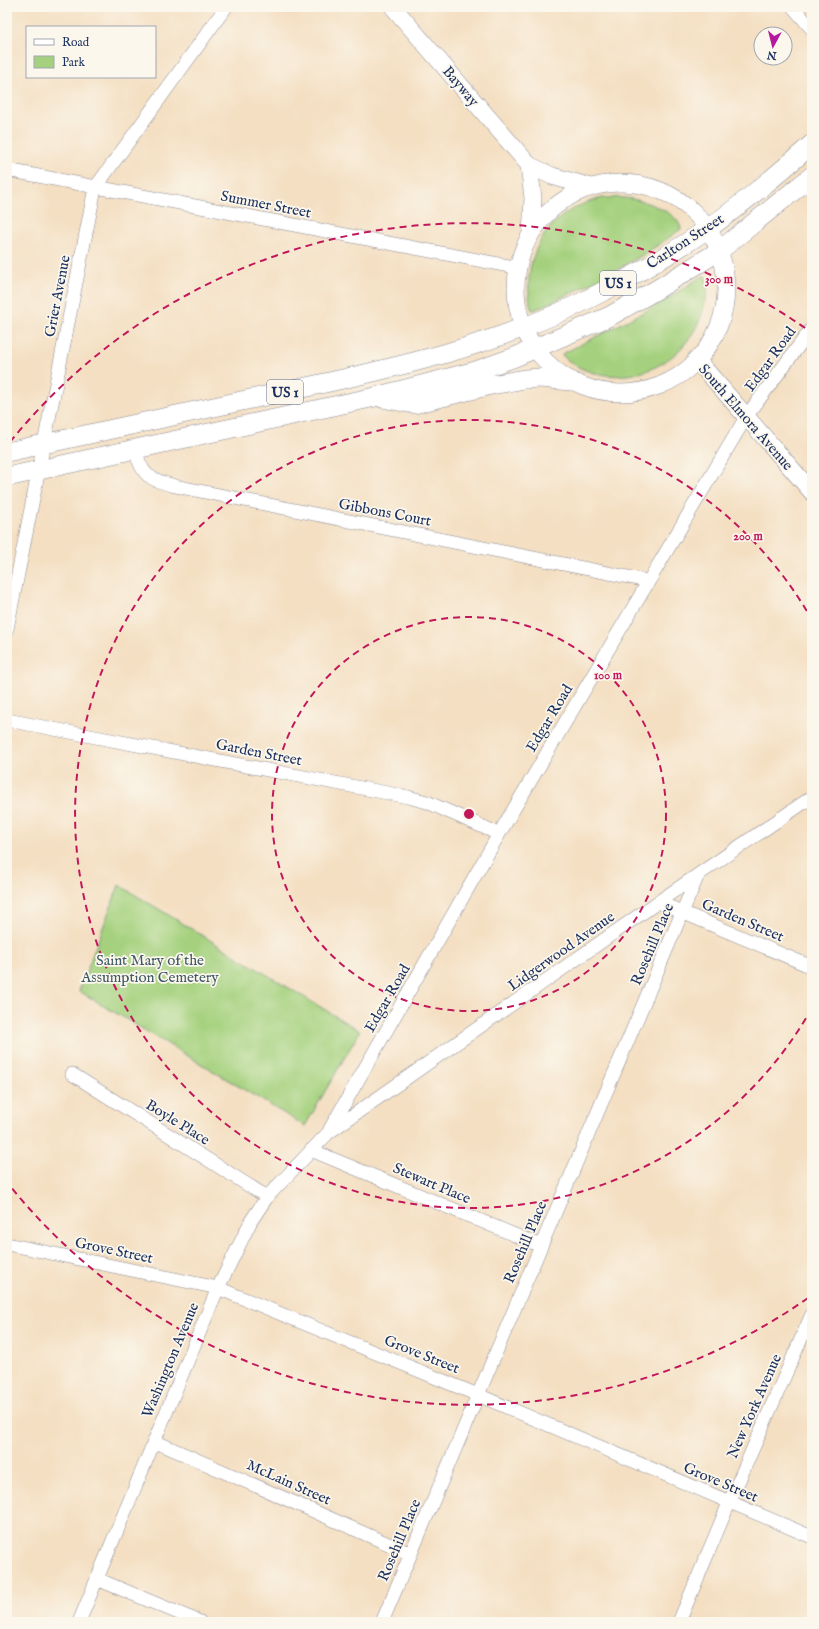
<svg xmlns="http://www.w3.org/2000/svg" width="819" height="1629" font-family="'IM FELL English',serif">
  <style>
    .green { fill: #a5d17e; stroke: #60806e }
    .lines { fill: none; stroke-linecap: round; stroke-linejoin: round }
    .minor-casing { stroke: #888790; stroke-width: 14 }
    .major-casing { stroke: #888790; stroke-width: 18 }
    .highway-casing { stroke: #888790; stroke-width: 20 }
    .minor { stroke: #fff; stroke-width: 13 }
    .major { stroke: #fff; stroke-width: 17 }
    .highway { stroke: #fff; stroke-width: 19 }
    .ring { fill: none; stroke: #c2185b; stroke-width: 2; stroke-dasharray: 7 5 }
    .labels { text-anchor: middle; stroke-width: 3.5; stroke-linejoin: round; paint-order: stroke }
    .shield { fill: #fbf7ec; stroke: #5e6b89; stroke-width: 1 }
    .shield-label { font-size: 14px; font-weight: bold; fill: #1b2f5e }
    .street-label { font-size: 15px; fill: #1b2f5e; stroke: #fbf7ec }
    .park-label { font-size: 15px; fill: #3e5866; stroke: #fbf7ec }
    .centre { fill: #c2185b; stroke: #fbf7ec; stroke-width: 2 }
    .ring-label { font-size: 12px; text-anchor: middle; font-weight: bold; fill: #c2185b; stroke: #fbf7ec; stroke-width: 3.5; stroke-linejoin: round; paint-order: stroke }
  </style>
  <rect width="100%" height="100%" fill="#fbf7ec"/>
  <filter id="ink" filterUnits="userSpaceOnUse"><feTurbulence type="fractalNoise" baseFrequency=".025" numOctaves="2"/><feDisplacementMap in="SourceGraphic" scale="8" xChannelSelector="R" yChannelSelector="G"/><feConvolveMatrix kernelMatrix="1 2 1 2 8 2 1 2 1" color-interpolation-filters="sRGB"/></filter>
  <filter id="wash" filterUnits="userSpaceOnUse"><feTurbulence type="fractalNoise" baseFrequency=".012" numOctaves="4" result="noise"/><feDisplacementMap in="SourceGraphic" scale="16" xChannelSelector="R" yChannelSelector="G"/><feGaussianBlur stdDeviation="0.9" result="paint"/><feColorMatrix in="noise" values="0 0 0 0 0 0 0 0 0 0 0 0 0 0 0 0 0 1.4 0 .05"/><feComposite in="paint" operator="in"/></filter>
  <g filter="url(#wash)">
    <rect width="100%" height="100%" fill="#f4dfc2"/>
    <!-- green -->
    <path class="green" d="M603,198c7,0 13,-1 20,0 15,0 56,13 58,31 -45,34 -95,58 -147,81l-3,-1c-11,-54 18,-100 72,-111z
      M702,276h3c4,7 2,19 0,27 -10,46 -52,78 -99,72 -17,-2 -32,-8 -44,-20v-1l80,-41 30,-17z
      M119,885l241,146 -55,95 -226,-135z"/>
  </g>
  <g filter="url(#ink)">
    <g class="lines">
      <defs>
        <path id="minor" d="M793,7l19,22
          M7,170l512,98
          M135,449c7,27 13,30 40,37l473,95
          M7,629l88,-441 131,-181
          M7,720l401,77 19,5 72,32
          M658,902l154,65
          M72,1074l195,123
          M330,1129l169,-295 247,-417 66,-89
          M311,1150l230,96
          M7,1244l211,44 260,107 334,142
          M154,1441l257,113
          M97,1579l103,43
          M79,1622l139,-334 33,-67 16,-24 61,-64 330,-231 154,-105
          M382,1622l316,-747
          M679,1622l50,-119 83,-189"/>
        <path id="major" d="M393,7l136,158 23,11 39,11
          M529,165l4,33 -2,36
          M516 288a105 105 0 1 1 210 0a105 105 0 1 1-210 0Z
          M696,359l116,133"/>
        <path id="highway" d="M382,398l32,6 77,-19 34,-6 15,-1 31,3
          M7,452c89,-20 178,-39 267,-58 113,-24 227,-48 330,-103 35,-18 69,-39 102,-61 37,-26 72,-56 106,-86
          M7,477l368,-80 101,-26 39,-14 95,-41 46,-26 63,-39 93,-75"/>
      </defs>
      <!-- minor casing -->
      <use href="#minor" class="minor-casing"/>
      <!-- major casing -->
      <use href="#major" class="major-casing"/>
      <!-- highway casing -->
      <use href="#highway" class="highway-casing"/>
      <!-- minor -->
      <use href="#minor" class="minor"/>
      <!-- major -->
      <use href="#major" class="major"/>
      <!-- highway -->
      <use href="#highway" class="highway"/>
    </g>
  </g>
  <!-- distance rings -->
  <g class="ring">
    <circle cx="469" cy="814" r="197"/>
    <path d="M812 1008A394 394 0 1 1 812 620"/>
    <path d="M808 1298A591 591 0 0 1 10 1186M10 442A591 591 0 0 1 808 330"/>
  </g>
  <g class="labels">
    <!-- shield labels -->
    <g class="shield">
      <rect x="600" y="271" width="36" height="24" rx="3"/>
      <rect x="267" y="380" width="36" height="24" rx="3"/>
    </g>
    <g class="shield-label">
      <text x="618" y="288">US 1</text>
      <text x="285" y="397">US 1</text>
    </g>
    <!-- street labels -->
    <g class="street-label">
      <text transform="translate(461 86) rotate(50)" y="5">Bayway</text>
      <text transform="translate(266 204) rotate(11)" y="5">Summer Street</text>
      <text transform="translate(685 241) rotate(-33)" y="5">Carlton Street</text>
      <text transform="translate(57 296) rotate(-79)" y="5">Grier Avenue</text>
      <text transform="translate(770 359) rotate(-54)" y="5">Edgar Road</text>
      <text transform="translate(746 417) rotate(49)" y="5">South Elmora Avenue</text>
      <text transform="translate(385 512) rotate(11)" y="5">Gibbons Court</text>
      <text transform="translate(549 718) rotate(-59)" y="5">Edgar Road</text>
      <text transform="translate(259 752) rotate(11)" y="5">Garden Street</text>
      <text transform="translate(743 920) rotate(23)" y="5">Garden Street</text>
      <text transform="translate(652 944) rotate(-67)" y="5">Rosehill Place</text>
      <text transform="translate(561 951) rotate(-35)" y="5">Lidgerwood Avenue</text>
      <text transform="translate(387 998) rotate(-60)" y="5">Edgar Road</text>
      <text transform="translate(178 1122) rotate(32)" y="5">Boyle Place</text>
      <text transform="translate(432 1183) rotate(23)" y="5">Stewart Place</text>
      <text transform="translate(525 1242) rotate(-67)" y="5">Rosehill Place</text>
      <text transform="translate(114 1250) rotate(12)" y="5">Grove Street</text>
      <text transform="translate(422 1354) rotate(22)" y="5">Grove Street</text>
      <text transform="translate(170 1360) rotate(-67)" y="5">Washington Avenue</text>
      <text transform="translate(754 1406) rotate(-66)" y="5">New York Avenue</text>
      <text transform="translate(289 1482) rotate(24)" y="5">McLain Street</text>
      <text transform="translate(721 1482) rotate(23)" y="5">Grove Street</text>
      <text transform="translate(399 1540) rotate(-67)" y="5">Rosehill Place</text>
    </g>
    <!-- park labels -->
    <g class="park-label">
      <text x="150" y="965">Saint Mary of the<tspan x="150" dy="17">Assumption Cemetery</tspan></text>
    </g>
  </g>
  <circle cx="469" cy="814" r="6" class="centre"/>
  <g class="ring-label">
    <text x="719" y="283">300 m</text>
    <text x="748" y="540">200 m</text>
    <text x="608" y="679">100 m</text>
  </g>
  <!-- margin -->
  <rect width="819" height="1629" fill="none" stroke="#fbf7ec" stroke-width="24"/>
  <!-- legend -->
  <rect x="26" y="26" width="130" height="52" fill="#fbf7ec" stroke="#a1a7b3"/>
  <rect x="34" y="39" width="20" height="6" fill="#ffffff" stroke="#a1a7b3"/>
  <text x="62" y="46" font-size="12" fill="#1b2f5e">Road</text>
  <rect x="34" y="56" width="20" height="12" fill="#a5d17e" stroke="#a1a7b3"/>
  <text x="62" y="66" font-size="12" fill="#1b2f5e">Park</text>
  <!-- north arrow -->
  <g transform="translate(773 46) rotate(187)"><circle r="19" fill="#fbf7ec" stroke="#a1a7b3"/>
  <path d="M0-3L7 15L0 10L-7 15Z" fill="#b5179e"/>
  <text y="-6" font-size="11" font-weight="bold" text-anchor="middle" fill="#1b2f5e">N</text>
  </g>
</svg>
